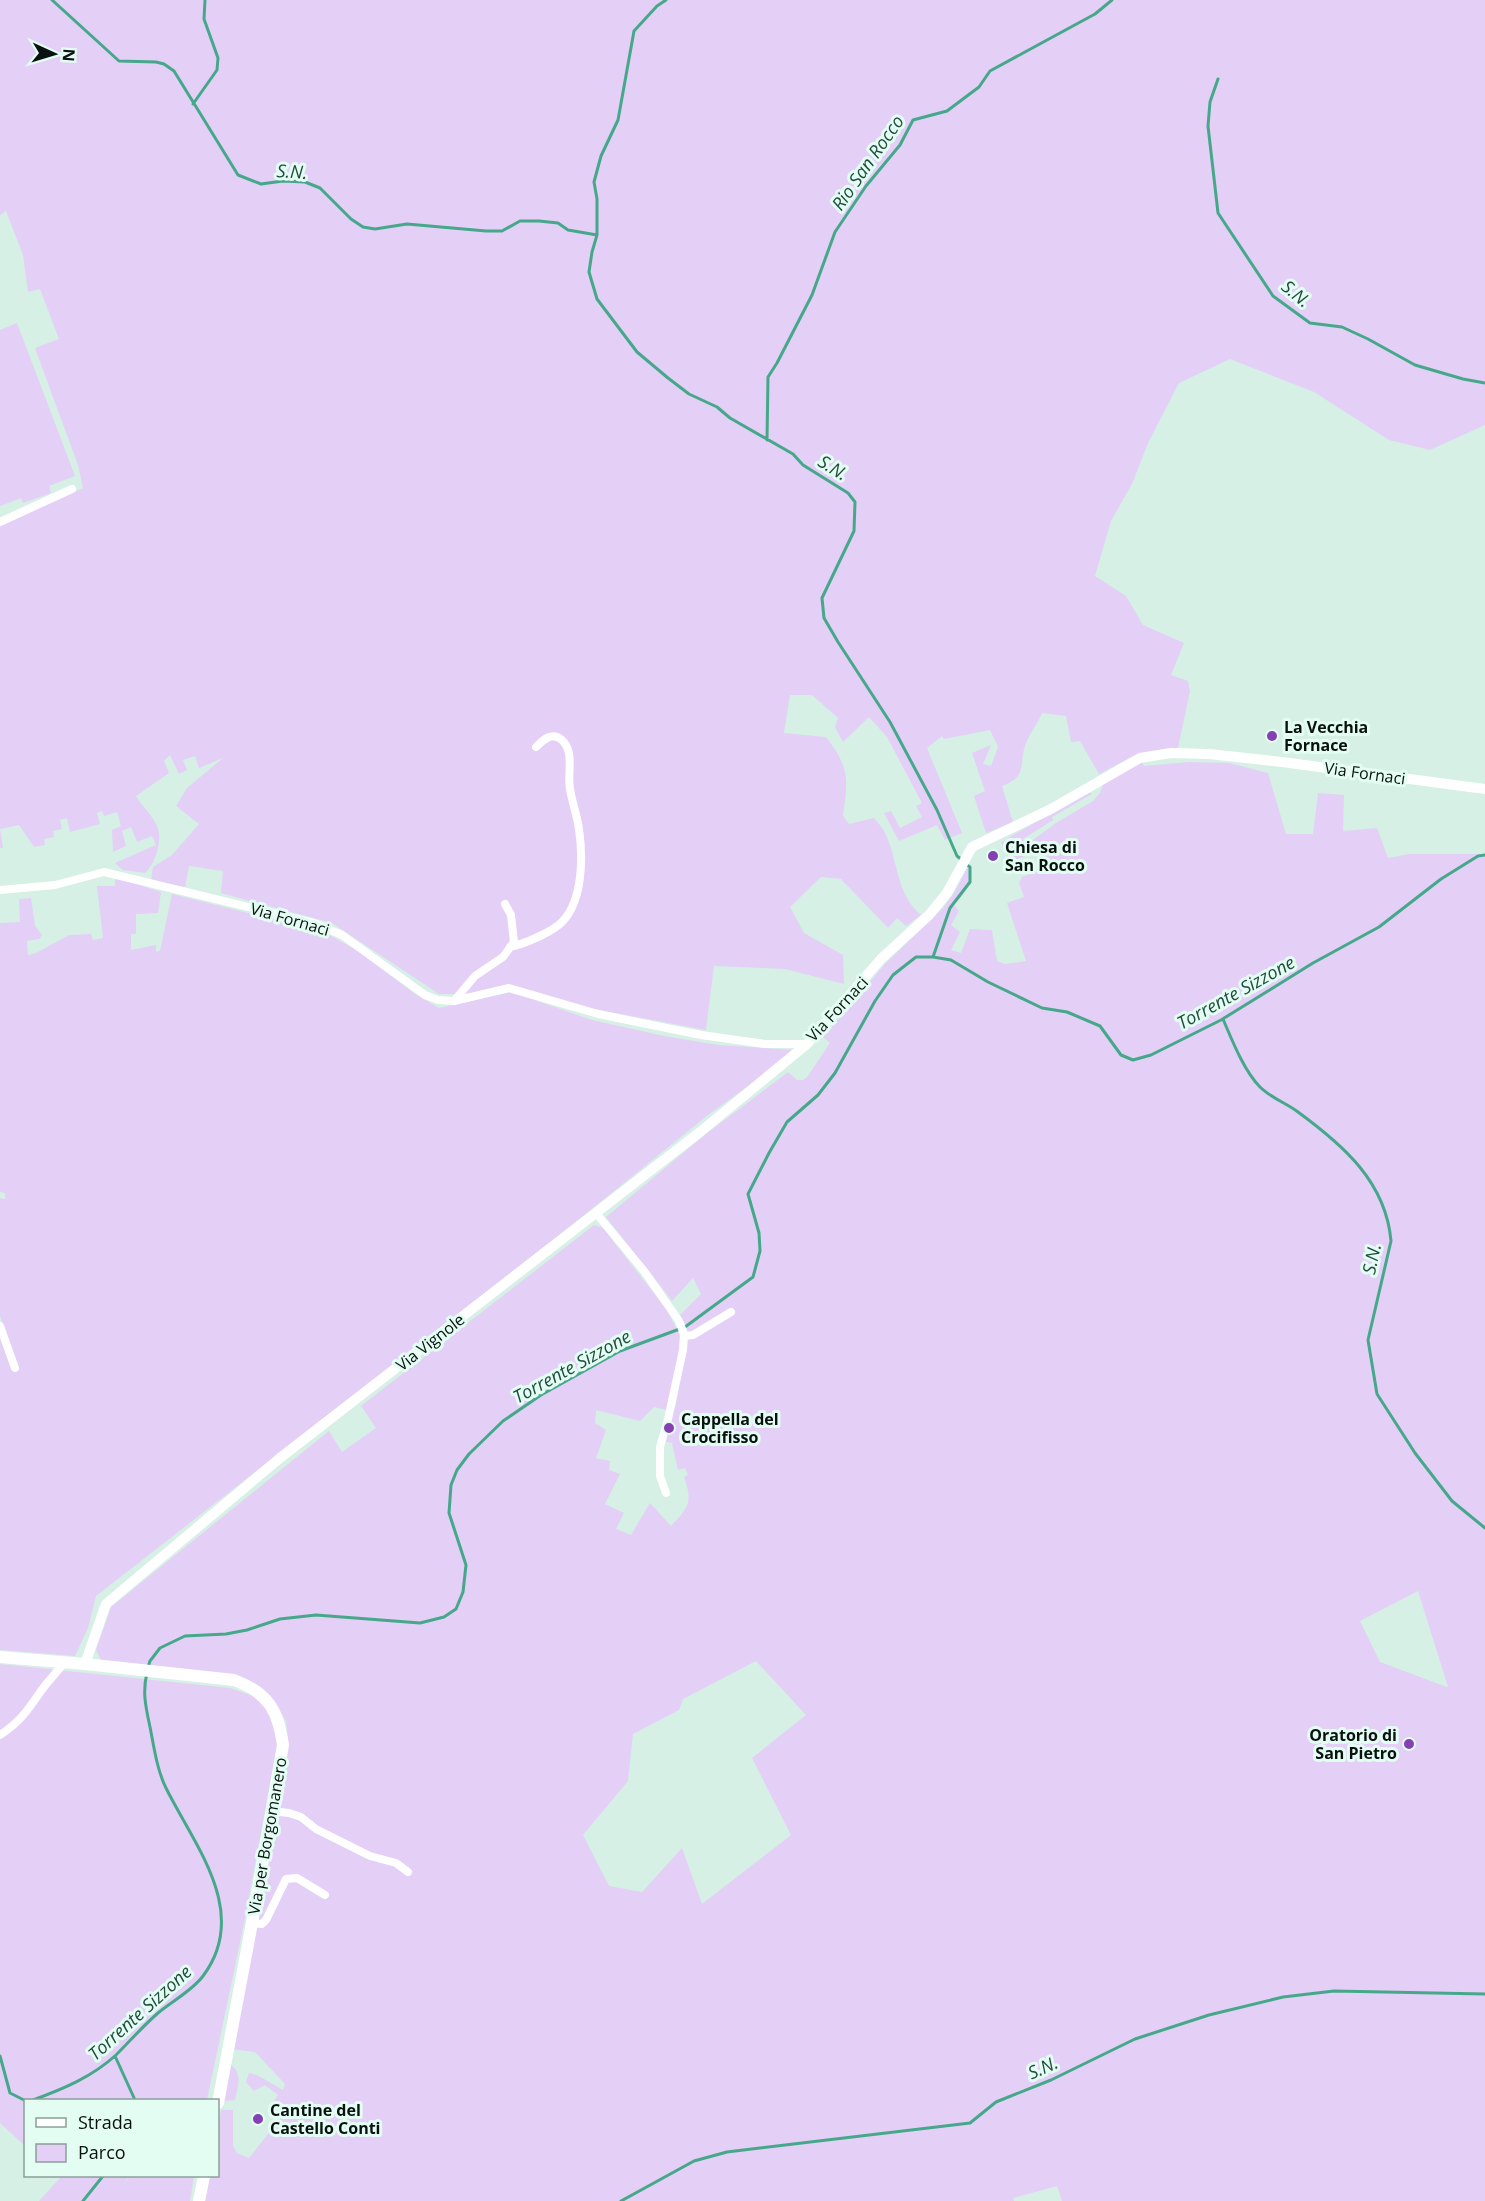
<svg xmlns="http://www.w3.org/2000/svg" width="1485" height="2201" font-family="'Open Sans',sans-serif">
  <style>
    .green { fill: #e4cff7; fill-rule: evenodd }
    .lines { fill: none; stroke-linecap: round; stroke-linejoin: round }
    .stream { stroke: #46a88a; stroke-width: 3 }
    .minor { stroke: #fff; stroke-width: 8 }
    .tertiary { stroke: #fff; stroke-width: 10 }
    .secondary { stroke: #fff; stroke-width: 12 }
    .poi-dot { fill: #8540b4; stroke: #e3fdf3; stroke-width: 2 }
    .labels { text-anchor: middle; stroke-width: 6; stroke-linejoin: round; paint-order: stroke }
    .poi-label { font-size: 16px; font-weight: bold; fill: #09120f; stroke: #e3fdf3; text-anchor: start }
    .street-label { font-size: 16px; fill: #09120f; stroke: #e3fdf3 }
    .water-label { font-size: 18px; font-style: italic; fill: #204b3d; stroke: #e3fdf3 }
  </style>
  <rect width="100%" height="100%" fill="#d6f0e5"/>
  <!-- green -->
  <path class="green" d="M0,0h1485v425l-55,25 -41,-10 -75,-48 -84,-33 -51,24 -31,60 -16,41 -21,37 -16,55 31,20 17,29 41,18 -13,32 17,6 2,10 -12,57 -31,4 -16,5 -32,17 -19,-33 -9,1 -5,-26 -24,-3c-4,10 -12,20 -16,30 -8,21 3,33 -24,43l11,36 -27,11 -12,-37 11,-5 -13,-38 19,-8 -8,19 8,2 7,-19 -8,-17 -46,9 -2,-3 -15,12 35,85 -17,7 -8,-15 -38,16 -15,-28 7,-2 9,17 22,-11 -6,-11 6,-3 -35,-66 -18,-20 -26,25 -8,-15 3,-9 -26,-23h-22l-6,38 42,4c24,31 22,42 17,79l6,8 25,-6c4,5 9,10 11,15 14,28 10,60 36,82l-15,11 -9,-8 -9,10 -47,-49 -20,-2 -31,30 14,26 39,22 1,29 -59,-15 -71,-3 -8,64 -133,-25 -65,-20 -33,9h-36l-107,-71 -111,-30 2,-22 -34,-5 -4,21 -34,-6 2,-14 19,-12 27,-31 -23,-18 11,-18 36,-30 -24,10 -4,-12 -12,4 4,10 -8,4 -9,-19 -6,6 5,12 -33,23c6,10 15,18 20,28 8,13 0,39 -11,49l-22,-3 -8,-7 41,-18 -4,-9 -15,6 -6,-15 -9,4 4,15 -13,6 -1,-22 9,-4 -4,-14 -13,4 -2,-5 -5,2 3,11 -30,8 -3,-14 -7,2 2,9 -9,2 1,6 -10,2 1,6 -11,2 -15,-22 -19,4 3,19h-3v-322l83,-38 -5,-23 -43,-117 24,-9 -19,-50 -12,3 -5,-37 -17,-44 -6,4z
    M17,323l58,153 -26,10 2,7 -28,10 -2,-5 -21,8v-176z
    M1142,762l2,4 45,-4 40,1 39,10 18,61h27l5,-41 26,2 -1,36 34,-3 11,30 21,-4h76v1347h-423l-5,-15 -44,12 1,3h-809l3,-25h10v-48l3,-18h12v36l4,7 12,5 35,-44 -12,-10 6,-9 -13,-10 -11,6 -8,-9 3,-9 8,2 26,15 2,-6 -30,-32 -24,-3 57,-309 -2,-19 -8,-14 -5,-7 -26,-19 -143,-15 -8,-16 15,-43 218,-176 13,21 34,-24 -15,-22 233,-181 9,3 17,22 47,60 13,26v14l-13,60 -13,-3 -14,14 -44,-11 -1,13 11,7 -10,28 14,3 -1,9 11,4 -15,30 19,9 -8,16 15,6 19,-32 21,23c18,-19 22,-24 13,-49l4,-2 -3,-7 -7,2 -6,-27 -9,-2 13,-36 10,-61 1,-16 -7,-13 21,-21 -8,-16 -21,23c-21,-29 -44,-55 -66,-84l100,-83 82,-62 9,8h6l4,-3 23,-34 -7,-6 62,-73 58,-56 11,-15 14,-26 3,7c-4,15 -6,20 -17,31l5,6 -8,14 9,7 -9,18 10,3 9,-24 22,1 5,31 8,3 21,-3 -19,-58 17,-6 -5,-14 3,-6 24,-9 -6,-17 -5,1 -2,-3v-9l23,-17 37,-22 7,-8 4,-11zM1418,1591l30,96h-1l-67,-25 -20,-41zM756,1661l50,54 -54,43 39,77 -89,69 -20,-56 -40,44 -33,-6 -26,-51 45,-54 5,-47 46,-24 4,-11z
    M1089,792l3,2 -40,23 1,3 -30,19 5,16 -13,5 -1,-4 -6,3 -7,-17z
    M115,877l46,15 -3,21 -22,1v20h-5v16l25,-5v7l4,-1 12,-57 152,38 34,19 57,43 24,14 72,-16 81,28 72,16 54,9 76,5 -7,8 -79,57 -136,110 -476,371 -8,32 -13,28 -75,-6v-315l11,34 5,-3 -16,-50v-118l5,1v-6l-5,-1v-269l20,-1 -1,-23 12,-1 4,28 7,9 -3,4 -12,2 1,14 8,-2 33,-18 22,-1 2,6 10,-2 -6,-52h18z
    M0,1664l230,24 29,10 6,8 13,24 -1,17 -33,176 -37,177h-181l-1,46 -25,-23z
    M230,2065c13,6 8,22 5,35l-12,1z
    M57,2176h72l-7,12 8,-12h64l-4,25h-151l21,-23z"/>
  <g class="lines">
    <!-- stream -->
    <path class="stream" d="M52,0l67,61 37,1 8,2 10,7 64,104 23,9 22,-3 22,1 15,6 31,31 12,8 12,2 32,-5 79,7h16l18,-10h19l19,2 10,7 29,5
      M666,0l-9,6 -23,25 -16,89 -17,36 -7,26 3,17v36l-5,17 -3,20 8,27 40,53 31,26 21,16 28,13 13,11 63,36 10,11 45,28 7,9 -1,29 -32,67 2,20 14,24 52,80 47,88 20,46 5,4
      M1218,79l-8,23 -2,24 10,87 55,83 37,27 32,4 26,12 47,26 48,14 22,4
      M193,104l24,-34 1,-12 -14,-39 1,-19
      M767,440l1,-63 9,-14 35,-68 23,-63 31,-46 34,-41 13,-25 34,-9 32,-24 11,-16 105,-57 17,-14
      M933,957l17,-49 20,-26v-15l-3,-2
      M1223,1019c9,21 21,52 37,68 11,11 26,16 38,25 45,33 88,70 93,129l-23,99 9,54 38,59 37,48 33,27
      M148,1667l2,-6 10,-13 25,-12 41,-2 21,-4 33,-11 36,-4 104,8 24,-6 12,-8 7,-17 3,-27 -17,-52 2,-28 6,-15 12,-16 34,-33 38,-26 79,-44 65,-24 68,-50 7,-26 -1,-18 -11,-39 21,-41 18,-31 31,-27 17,-22 40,-72 18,-26 23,-18h17l18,3 37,22 54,26 25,4 33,14 21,29 12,5 18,-5 70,-35 92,-57 66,-36 62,-48 37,-23 7,-1
      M0,2056l10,37 16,8
      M115,2056l20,44
      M33,2100c30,-11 59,-23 83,-45 14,-14 27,-29 42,-42 14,-12 34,-22 45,-37 48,-64 -9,-131 -37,-188 -9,-18 -12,-41 -16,-61 -4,-19 -8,-35 -3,-54
      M83,2201l20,-25
      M621,2201l73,-40 33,-9 243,-29 26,-21 55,-22 84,-41 74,-24 74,-18 51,-6 151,3"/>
    <!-- minor -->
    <path class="minor" d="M0,522l72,-33
      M0,890l55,-5 49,-13 210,51 28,12 83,60 13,5 16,1 55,-13 89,26 103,21 64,9h42
      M510,947c14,-3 43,-15 53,-26 20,-22 20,-64 16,-92 -2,-14 -7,-27 -9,-40 -3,-15 5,-37 -8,-49 -10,-9 -19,0 -26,7
      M454,1001l21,-25 28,-19 11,-15 -3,-27 -6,-11
      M596,1213l48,58 35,50 5,13 -1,16 -15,69 -8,28v29l6,17
      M0,1326l15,42
      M684,1336l9,-1 38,-23
      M0,1735c20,-13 28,-25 41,-44 7,-10 16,-19 24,-29
      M271,1811l18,2 12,4 15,12 54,27 26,7 12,9
      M252,1923l10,1 4,-4 20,-41 11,-1 28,17"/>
    <!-- tertiary -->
    <path class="tertiary" d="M85,1664l21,-60 174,-146 420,-326 107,-88 74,-85 48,-44 18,-22 25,-46 79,-38 89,-51 31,-5 38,1 73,8 203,27"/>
    <!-- secondary -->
    <path class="secondary" d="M0,1657l85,7 149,16c35,13 44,31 49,65l-31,178 -34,180
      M199,2201l5,-25"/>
  </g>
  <!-- markers -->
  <g class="poi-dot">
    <circle cx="1272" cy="736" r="6"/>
    <circle cx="993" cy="856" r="6"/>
    <circle cx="669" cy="1428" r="6"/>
    <circle cx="1409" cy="1744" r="6"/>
    <circle cx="258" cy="2119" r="6"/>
  </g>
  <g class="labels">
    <!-- poi labels -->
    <g class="poi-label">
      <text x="1284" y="733">La Vecchia<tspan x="1284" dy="18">Fornace</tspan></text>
      <text x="1005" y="853">Chiesa di<tspan x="1005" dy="18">San Rocco</tspan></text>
      <text x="681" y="1425">Cappella del<tspan x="681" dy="18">Crocifisso</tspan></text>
      <text x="1397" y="1741" text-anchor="end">Oratorio di<tspan x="1397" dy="18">San Pietro</tspan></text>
      <text x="270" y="2116">Cantine del<tspan x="270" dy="18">Castello Conti</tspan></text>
    </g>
    <!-- street labels -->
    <g class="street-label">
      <text transform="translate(1365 773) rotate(8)" y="6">Via Fornaci</text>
      <text transform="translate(290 919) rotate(16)" y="6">Via Fornaci</text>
      <text transform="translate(837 1009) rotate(-47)" y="6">Via Fornaci</text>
      <text transform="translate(430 1342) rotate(-38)" y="6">Via Vignole</text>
      <text transform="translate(267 1836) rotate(-80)" y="6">Via per Borgomanero</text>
    </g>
    <!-- water labels -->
    <g class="water-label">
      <text transform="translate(868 163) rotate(-55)" y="6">Rio San Rocco</text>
      <text transform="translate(292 172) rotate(4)" y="6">S.N.</text>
      <text transform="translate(1296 294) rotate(40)" y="6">S.N.</text>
      <text transform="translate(833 468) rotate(32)" y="6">S.N.</text>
      <text transform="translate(1236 993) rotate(-29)" y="6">Torrente Sizzone</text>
      <text transform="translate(1372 1259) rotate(-78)" y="6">S.N.</text>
      <text transform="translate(572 1367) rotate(-29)" y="6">Torrente Sizzone</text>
      <text transform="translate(140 2013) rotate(-42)" y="6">Torrente Sizzone</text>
      <text transform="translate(1043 2068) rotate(-24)" y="6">S.N.</text>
    </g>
  </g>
  <!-- legend -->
  <rect x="24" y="2099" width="195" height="78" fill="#e3fdf3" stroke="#8c9f98" stroke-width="1.5"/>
  <rect x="36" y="2118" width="30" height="9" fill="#ffffff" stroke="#8c9f98" stroke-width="1.5"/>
  <text x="78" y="2129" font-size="18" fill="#09120f">Strada</text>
  <rect x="36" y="2144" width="30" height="18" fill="#e4cff7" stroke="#8c9f98" stroke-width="1.5"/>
  <text x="78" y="2159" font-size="18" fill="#09120f">Parco</text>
  <!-- north arrow -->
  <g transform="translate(54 54) rotate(94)" stroke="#e3fdf3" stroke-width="4.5" paint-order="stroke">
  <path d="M0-4.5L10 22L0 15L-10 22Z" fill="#09120f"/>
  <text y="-9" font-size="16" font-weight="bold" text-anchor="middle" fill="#09120f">N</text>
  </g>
</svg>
